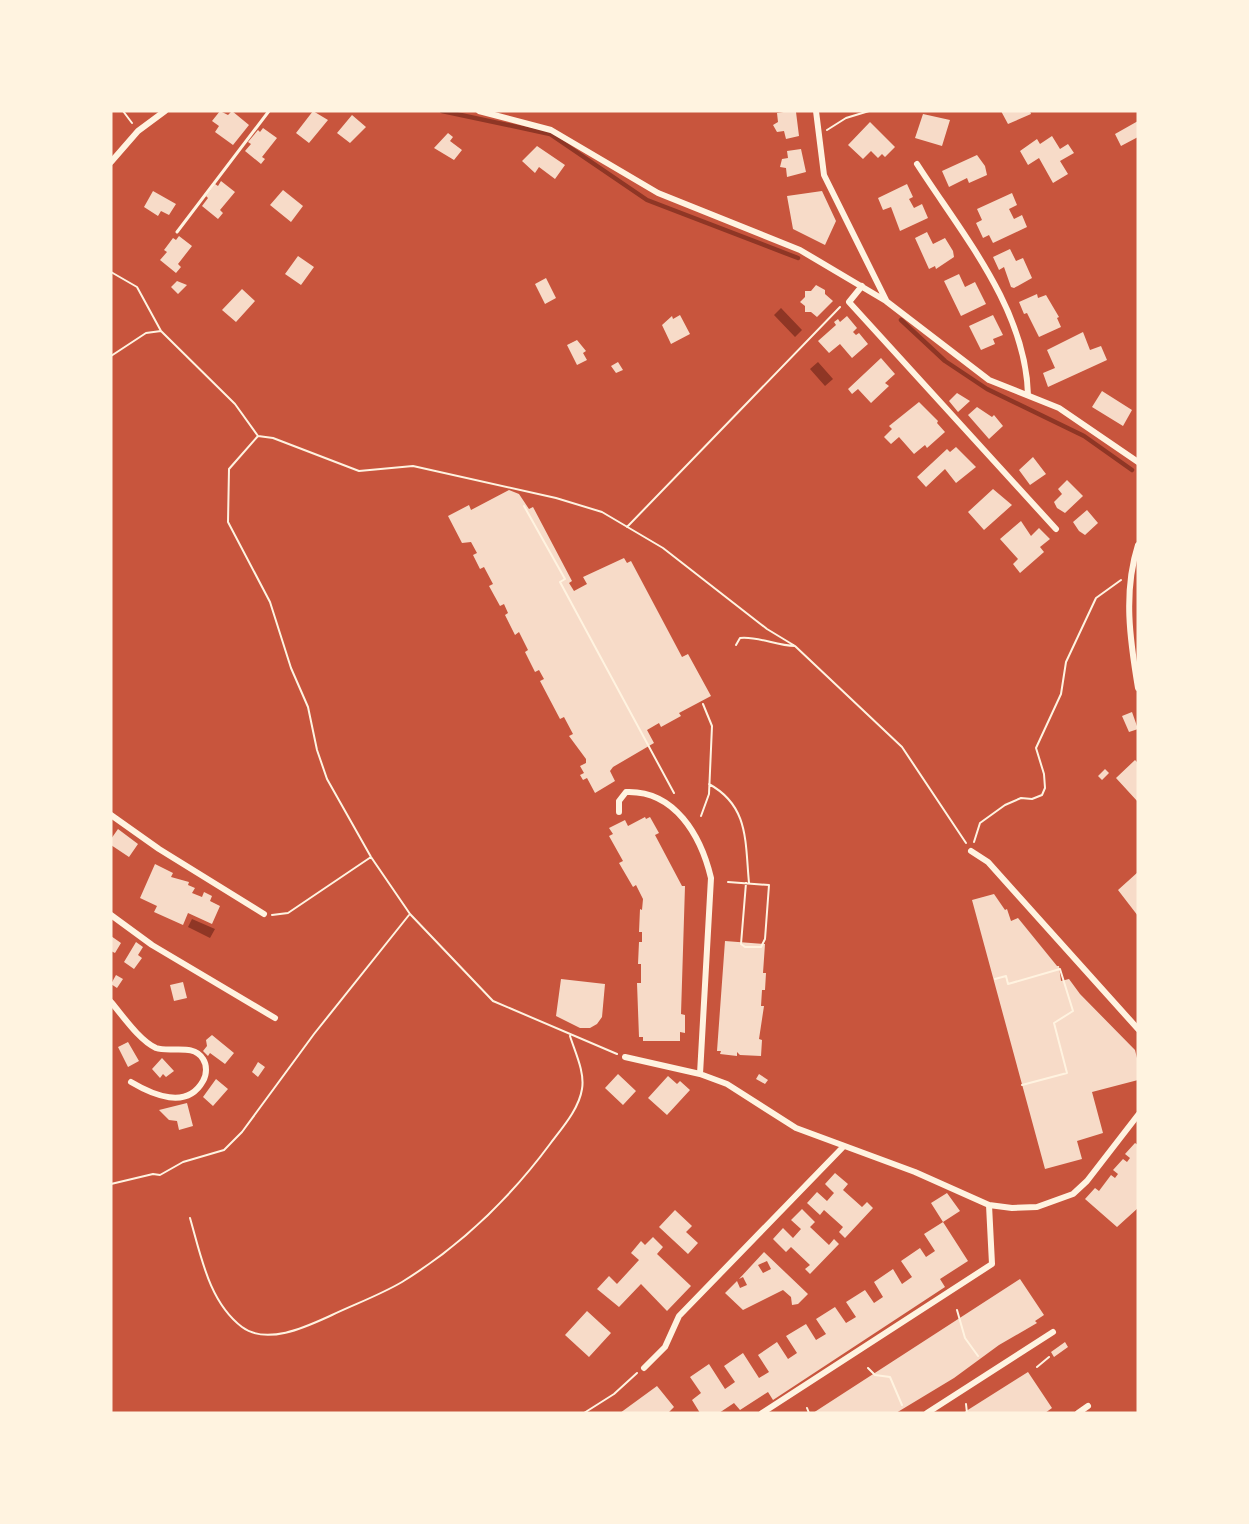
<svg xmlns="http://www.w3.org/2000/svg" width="1249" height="1524" font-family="Ubuntu,sans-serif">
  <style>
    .water { fill: #8f3625 }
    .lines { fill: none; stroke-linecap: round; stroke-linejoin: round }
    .stream { stroke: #8f3625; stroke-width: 4.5 }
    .building { fill: #f7dbc8; fill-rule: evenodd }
    .path { stroke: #fff3e0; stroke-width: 2 }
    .service { stroke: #fff3e0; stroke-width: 3 }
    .minor { stroke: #fff3e0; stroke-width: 6 }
  </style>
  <rect width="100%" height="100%" fill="#c8553d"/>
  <!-- water -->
  <path class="water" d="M781,308l21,22 -7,7 -21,-22z
    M818,362l15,17 -8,7 -15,-17z
    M192,919l23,10 -5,9 -22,-11z"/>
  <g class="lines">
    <!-- stream -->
    <path class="stream" d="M442,111l108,23 97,66 151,58
      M901,320l44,41 42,28 97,47 48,34"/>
  </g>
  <!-- building -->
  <path class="building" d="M220,111l8,4 4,-4 17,14 -16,20 -18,-13 4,-6 -7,-5z
    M313,111l15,9 -19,23 -13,-10z
    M790,111l6,1 3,24 -13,3 -2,-8 -7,1 -4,-7 5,-3 -1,-9z
    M1001,111h29l1,3 -23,10z
    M923,114l27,6 -8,26 -27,-8z
    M352,115l14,12 -16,16 -13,-10z
    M1138,121v16l-17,9 -6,-12z
    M870,122l25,25 -10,10 -3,-3 -4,4 -7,-7 -8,8 -15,-14z
    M263,128l14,10 -15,19 3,2 -4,5 -16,-13 6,-7 -3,-2 10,-12 2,2z
    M448,133l5,4 -3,4 12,9 -8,10 -20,-12z
    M1052,136l8,13 8,-5 6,9 -14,8 8,13 -15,9 -14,-25 -11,7 -8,-14 17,-12 3,5z
    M537,146l28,19 -10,14 -16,-12 -4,6 -13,-12z
    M801,149l5,23 -19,5 -1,-9 -6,-1 2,-8 6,-1 -1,-7z
    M977,155l8,11 2,9 -18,8 -2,-5 -18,9 -7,-16z
    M221,181l14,11 -15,18 3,3 -5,6 -16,-13 6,-8 -2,-2 9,-12 3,2z
    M907,184l6,13 -4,2 5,9 8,-4 6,14 -28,13 -9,-24 -8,3 -5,-12z
    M283,190l20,16 -12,16 -21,-17z
    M153,191l23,13 -7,11 -8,-4 -3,5 -14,-9z
    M822,191l14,30 -11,24 -32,-16 -6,-33z
    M1012,193l5,12 -8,4 5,10 8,-4 5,12 -34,16 -4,-8 -6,3 -7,-15 6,-3 -5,-11z
    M927,232l6,12 12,-6 8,13 1,6 -18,12 -1,-3 -6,3 -14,-31z
    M179,236l13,10 -14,18 3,3 -5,6 -16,-13 7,-8 -3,-2 9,-12 3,2z
    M1010,249l6,12 7,-3 9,20 -18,10 -3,-1 -7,-20 -5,3 -6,-13z
    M298,256l16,11 -13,18 -16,-11z
    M959,274l6,13 10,-5 11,22 -25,12 -17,-35z
    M546,278l10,20 -11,6 -10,-20z
    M177,281l10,4 -9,9 -7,-7z
    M816,285l9,5v4l8,7 -16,16 -6,-5h-6v-6l-5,-4 5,-5v-6h6z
    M242,289l13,12 -19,21 -14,-12z
    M1037,294l1,4 8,-3 13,22 -2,1 4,9 -22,10 -12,-24 -3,1 -5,-12z
    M680,315l10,19 -19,10 -9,-19 10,-9 1,3z
    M993,315l10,20 -10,4 2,5 -14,6 -12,-24z
    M847,316l10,12 -4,4 3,3 3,-2 9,11 -16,14 -12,-14 -11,9 -11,-12 18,-16 -2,-3 4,-3 2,3z
    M1083,332l7,18 11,-4 6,14 -59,27 -5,-14 12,-5 -8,-18z
    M577,340l9,11 -3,2 4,7 -10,5 -10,-20z
    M881,358l14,16 -10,9 4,3 -18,17 -13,-14 -6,5 -4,-5z
    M618,362l5,8 -7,3 -5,-7z
    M1102,391l30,19 -9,16 -31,-19z
    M957,393l13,8 -12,11 -9,-11z
    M919,402l19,19 -1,2 8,9 -18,16 -2,-3 -11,9 -15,-17 -8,7 -7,-7 8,-8 -3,-3z
    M977,407l15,10 2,-2 9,11 -14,13 -21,-24z
    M956,447l20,20 -20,16 -11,-14 -19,18 -9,-10 30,-28 3,3z
    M1033,457l13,17 -16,11 -11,-15z
    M1067,480l16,16 -18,17 -8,-5 -3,-6 8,-8 -4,-5z
    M993,489l19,16 -28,25 -16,-18z
    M509,490l10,4 10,15 4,-2 39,74 -3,2 5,8 13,-7 -4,-7 41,-19 3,5 4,-2 51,96 6,-3 23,42 -32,17 2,3 -20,11 -2,-4 -12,7 7,13 -41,24 -3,4 5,10 -20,12 -8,-15 -4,2 -3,-5 4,-2 -4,-7 6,-3v-4l-17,-23 4,-2 -9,-17 -4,2 -20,-38 4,-2 -5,-9 -4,2 -10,-20 3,-2 -9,-18 -4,3 -10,-20 3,-2 -4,-9 -4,2 -11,-20 4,-2 -9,-17 -4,2 -7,-14 4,-2 -6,-11 -9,1 -14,-27 21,-11 2,5z
    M1087,510l11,13 -13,12 -6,-4 -6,-9z
    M1021,521l10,15 8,-8 11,11 -10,8 4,5 -24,21 -7,-9 5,-5 -18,-20z
    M1132,712l6,17 -9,3 -7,-16z
    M1135,760l3,3v39l-22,-24z
    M1105,769l4,4 -7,7 -4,-4z
    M645,817l1,2 4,-2 9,16 -4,2 27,51h3l-4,128 4,1v18l-5,-1v9h-37v-4h-4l-2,-54h4v-19h-3l1,-22h3v-10h-3l1,-23 2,1 1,-11 -7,-14 -3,2 -14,-24 4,-2 -14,-25 4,-2 -4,-6 16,-8 3,6z
    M118,829l20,15 -9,13 -18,-12v-6z
    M155,864l18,9 -2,4 18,5 -1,3 7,3 -3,5 10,4 2,-5 8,4 -2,5 10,5 -8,18 -24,-11 -5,12 -29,-13 3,-6 -17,-8z
    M1138,872v44l-20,-26z
    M994,894l11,16 2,-1 4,12 7,-3 39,48h2l2,15 8,-2 11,15 55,56 3,12v18l-46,12 11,41 -26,8 5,18 -37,10 -73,-269z
    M111,936l10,7 -6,10 -4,-2z
    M725,941l40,3 -2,29h3l-1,17h-3l-1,16h3l-5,33 3,1 -1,16 -21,-1 -3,-3v4l-17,-2 1,-3h-4z
    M136,942l7,5 -5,8 4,3 -8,11 -10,-7z
    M116,975l7,4 -6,9 -6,-4z
    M561,979l44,5 -3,33 -5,7 -7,4h-10l-24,-12z
    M183,982l4,16 -13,3 -4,-16z
    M212,1035l22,18 -9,11 -15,-11 -2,3 -5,-5 4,-5 -1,-6z
    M128,1042l11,19 -11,6 -10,-20z
    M162,1058l12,13 -8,6 -3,-3 -3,4 -8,-9z
    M258,1062l7,5 -7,10 -6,-5z
    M618,1074l18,17 -13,14 -18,-17z
    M759,1074l9,6 -3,4 -9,-5z
    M668,1076l9,8 3,-3 10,9 -23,25 -19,-17z
    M216,1079l12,10 -15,17 -10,-9z
    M187,1103l6,23 -14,4 -2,-9 -8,-1 -10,-10z
    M1135,1143l3,2v63l-21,19 -32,-28 10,-11 4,3 12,-16 4,3 3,-4 -5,-4 10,-11 4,3 3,-4 -5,-4z
    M835,1173l13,11 -5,6 19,17 5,-5 6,6 -28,30 -6,-6 4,-5 -19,-17 -4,5 -13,-12 10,-11 10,9 7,-8 -9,-9z
    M947,1193l13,18 -17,11 25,39 -28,18 5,8 -172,113 -5,-8 -28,18 -6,-7 -15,10h-19l-8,-13 9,-7 -11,-16 19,-13 16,25 10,-7 -11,-16 19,-13 16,25 10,-6 -11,-17 19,-13 11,17 9,-6 -11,-17 20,-12 10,16 10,-6 -10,-15 19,-12 11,16 10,-6 -10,-15 19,-12 9,13 9,-6 -9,-15 19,-13 9,15 10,-7 -11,-16 19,-13 6,9 9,-6 -11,-17 19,-12 -12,-19z
    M802,1209l13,13 -5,5 19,18 5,-6 5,5 -29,30 -5,-5 5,-4 -19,-18 -5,5 -13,-13 10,-11 10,10 8,-9 -10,-9z
    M675,1210l17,16 -6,6 12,11 -10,11 -29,-27z
    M653,1237l10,10 -6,7 34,32 -24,25 -26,-27 -22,23 -22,-18 12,-13 8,8 22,-24 -8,-7 10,-12 4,4z
    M764,1252l44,42 -10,10 -6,1 -1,-8 -8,-7 -40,20 -18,-17 12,-12 3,7 7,-3 -4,-8 -4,2zM767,1261l4,8 -8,4 -5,-8z
    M1020,1279l24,36 -9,6 2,2 -38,22 -45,33 -58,35h-83z
    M587,1311l24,22 -22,24 -24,-22z
    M1065,1342l3,5 -14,10 -3,-5z
    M1028,1372l24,36 -7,5h-82z
    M657,1386l17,21 -6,6h-48z"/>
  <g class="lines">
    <!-- path -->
    <path class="path" d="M123,111l9,12
      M827,130l19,-12 23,-7
      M111,272l26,15 24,44 74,73 23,32 -29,33 -1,53 42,80 21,66 17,39 9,43 10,29 44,78 39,57 83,87 124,53
      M111,312v10
      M111,356l35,-23 15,-2
      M258,436l15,2 86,33 54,-5 143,32 46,14 61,36 104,81 28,17
      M524,506l41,73 -5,3 114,211
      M627,527l213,-220
      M736,645l4,-7c19,-2 36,8 55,8l107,101 64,96
      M709,784c40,22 36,57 40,99
      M701,816l8,-22 3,-68 -9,-22
      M974,842l6,-19 25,-18 16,-7 11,1 10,-4 3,-7 -1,-14 -8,-26 25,-54 5,-32 30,-64 25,-18
      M728,882l41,3 -4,54 -4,8h-16l-4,-3 5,-61
      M272,915l16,-2 83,-56
      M995,979l11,-3 2,8 52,-15 13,42 -19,12 13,50 -45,12
      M111,1184l42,-10 7,1 23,-13 41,-12 18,-18 72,-98 95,-119
      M190,1218c11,38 19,84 52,109 25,19 66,-1 90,-12 23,-11 48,-20 70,-33 58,-36 108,-84 148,-138 12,-16 29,-35 32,-55 3,-17 -7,-37 -12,-53
      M957,1310l8,28 13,18
      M1037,1367l12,-10
      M868,1368l7,7 15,2 12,28
      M966,1404l1,9
      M807,1408l2,5
      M584,1413l30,-19 23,-21"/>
    <!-- service -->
    <path class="service" d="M177,232l92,-121"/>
    <!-- minor -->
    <path class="minor" d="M479,111l72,19 107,63 142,57 86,51 103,79 70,28 79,54
      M816,111l8,64 62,125
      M111,162l27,-31 27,-20
      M917,164c45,70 109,145 111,231
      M862,286l-13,16 207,227
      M1138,545c-15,47 -8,95 0,143
      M619,812v-11l7,-9c49,-2 75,44 85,86l-11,196
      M111,815l48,34 105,65
      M971,851l17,11 150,167
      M111,915l41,30 123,73
      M111,1002c12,14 28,38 45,46 14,5 38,-5 47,11 4,6 4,15 0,22 -16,29 -50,14 -72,1
      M625,1057l75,17 27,10 69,44 119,44 74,33 23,3 25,-1 36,-13 14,-13 51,-66
      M644,1368l21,-21 14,-31 165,-170
      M762,1413l230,-149 -3,-59
      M927,1413l126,-81
      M1078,1413l10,-7"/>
  </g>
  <!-- border -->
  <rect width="1249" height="1524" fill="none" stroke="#fff3e0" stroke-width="225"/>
</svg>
